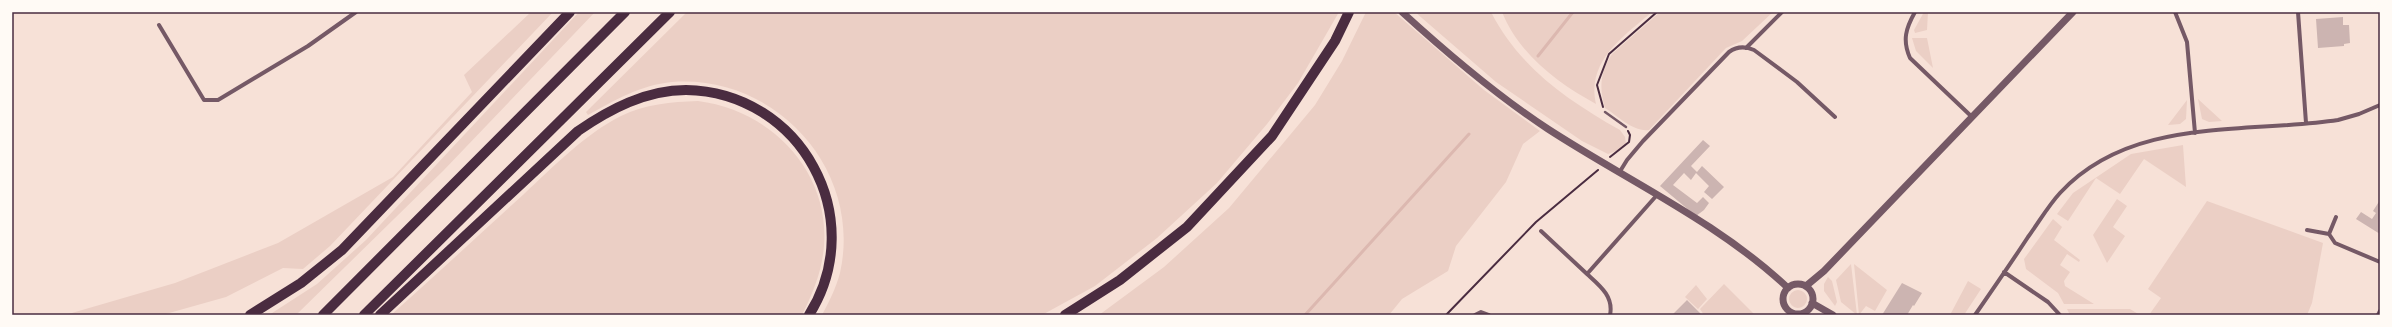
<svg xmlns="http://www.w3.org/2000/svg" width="2392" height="327" font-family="'Fira Sans Condensed',sans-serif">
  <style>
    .green { fill: #ebcfc5 }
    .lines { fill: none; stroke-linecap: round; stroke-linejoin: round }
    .stream { stroke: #dcb8b0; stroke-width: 3 }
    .building { fill: #ccb4b1 }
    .path { stroke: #4a2c40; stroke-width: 2 }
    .service { stroke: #755966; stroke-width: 2.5 }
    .minor { stroke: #755966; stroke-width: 4 }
    .tertiary { stroke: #755966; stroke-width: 7 }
    .motorway { stroke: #4a2c40; stroke-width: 10 }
    .neatline { fill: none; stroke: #4a2c40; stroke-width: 1.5 }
  </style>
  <rect width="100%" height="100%" fill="#f7e1d7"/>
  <!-- green -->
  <path class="green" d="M531,12h22l-223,234 -27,23 -20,-1 -57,29 -64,18h-97l110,-32 103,-40 115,-66 79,-85 -8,-17z
    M579,12h16l-152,159 -147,144h-27l48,-31 49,-44z
    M687,12h652l-41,71 -31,41 -50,59 -60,55 -62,48 -53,29h-220c7,-13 14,-27 18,-42 23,-103 -64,-199 -168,-191 -31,3 -57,18 -84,33l-2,-3z
    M1366,12h28l90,78 56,41 -17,13 -17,38 -50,64 -8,25 -46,28 -13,16h-290l65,-48 65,-59 86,-103 27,-44z
    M1415,12h76c28,55 76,88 129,118l5,7 1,7 -7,6 -11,4 -26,-13 -86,-59z
    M1502,12h150c-28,24 -66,49 -56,92 -39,-21 -77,-50 -94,-92z
    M1660,12h113l-31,29 -16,7 -77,82c-16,2 -31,-14 -44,-22 -6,-20 -5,-36 7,-54z
    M1924,12h4l-1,18 -12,3 -1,-3z
    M1912,38h15l6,30 -17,-17z
    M2198,99l24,22 -13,1 -7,-3z
    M2187,100l-1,19 -6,5 -12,1z
    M698,101c72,9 132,69 126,145 -2,25 -11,47 -22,69h-411c45,-40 89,-81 133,-121 29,-27 61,-60 97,-78 24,-12 50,-14 77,-15z
    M2183,145l3,42 -42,-28 -24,35 -24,-16 -28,43 -11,-7 16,-21 58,-39z
    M2117,199l10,7 -14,21 12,9 -18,27 -14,-28z
    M2207,201l116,42 -11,60 -5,12h-158l12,-17 -13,-9z
    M2053,219l9,8 -8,13 26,20 -1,2 -12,-8 -7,11 10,7 -6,9 1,5 29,18h-30l-6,-11 -32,-24 -2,-10z
    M1851,264l6,51 -16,-13 -5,-22z
    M1854,264l33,26 -12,21 -9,-5 -7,9z
    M1828,277l4,4 5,21 -2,4 -11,-15v-7z
    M1968,281l13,8 -17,26h-14z
    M1724,284l31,31h-51l-4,-6z
    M1696,285l11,14 -9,10 -13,-12z
    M1789 299a9 9 0 1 1 18 0a9 9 0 1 1-18 0Z
    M2067,309h63l10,6h-70z"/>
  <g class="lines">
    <!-- stream -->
    <path class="stream" d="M1538,56l35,-44
      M1305,315l164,-181"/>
  </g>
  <!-- building -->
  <path class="building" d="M2343,17v8h6l1,18 -6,1v2l-26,2 -2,-29z
    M1703,140l7,6 -19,20 6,6 5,-6 22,21 -12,12 -8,-7 5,-6 -13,-13 -5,7 -7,-7 -11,12 24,18 6,-6 6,6 -5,7 -8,6 -36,-30z
    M2380,200v34l-24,-15 5,-7 11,7 4,-6 -3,-2z
    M1902,283l20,10 -8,13 -1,-1 -6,10h-25z
    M1687,300l15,15h-30z"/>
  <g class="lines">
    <!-- path -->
    <path class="path" d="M1603,107l-6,-22 12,-31 48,-42
      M1610,157l19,-15 1,-7 -2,-4
      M1446,315l90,-93 62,-52"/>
    <!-- service -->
    <path class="service" d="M1605,112l21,15"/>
    <!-- minor -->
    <path class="minor" d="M1915,12c-9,16 -13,28 -5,46l61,58
      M2175,12l12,30 8,91
      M2298,12l8,111
      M159,25l45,75h14l90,-54 48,-34
      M1746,48l36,-36
      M1619,173l8,-13 16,-19 86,-89c7,-5 16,-6 25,-2l43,32 38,35
      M2307,230l22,4 7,-17
      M1541,231l46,43
      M2329,234l6,9 45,19
      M2004,272l44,30 12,13
      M1475,315l6,-3 8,3
      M1610,315c4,-19 -11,-30 -23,-41l70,-79
      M1975,315c18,-26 36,-52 53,-78 11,-15 20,-31 32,-44 71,-77 185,-59 278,-73l21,-6 21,-9
      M2378,315l2,-4"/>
    <!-- tertiary -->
    <path class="tertiary" d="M1402,12c46,42 94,83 146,117 80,52 170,93 240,159
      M1783 299a15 15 0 1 1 30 0a15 15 0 1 1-30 0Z
      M1806,286l18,-15 249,-259
      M1812,303l21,12"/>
    <!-- motorway -->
    <path class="motorway" d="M250,315l51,-32 41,-33 228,-238
      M323,315l302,-303
      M364,315l306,-303
      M380,315l198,-184c32,-22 68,-41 108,-41 115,2 184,128 123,225
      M1065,315l55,-35 67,-53 85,-91 63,-95 14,-29"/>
  </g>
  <!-- border -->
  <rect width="2392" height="327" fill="none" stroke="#fffaf5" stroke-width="26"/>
  <rect x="13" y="13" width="2366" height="301" class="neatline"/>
</svg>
